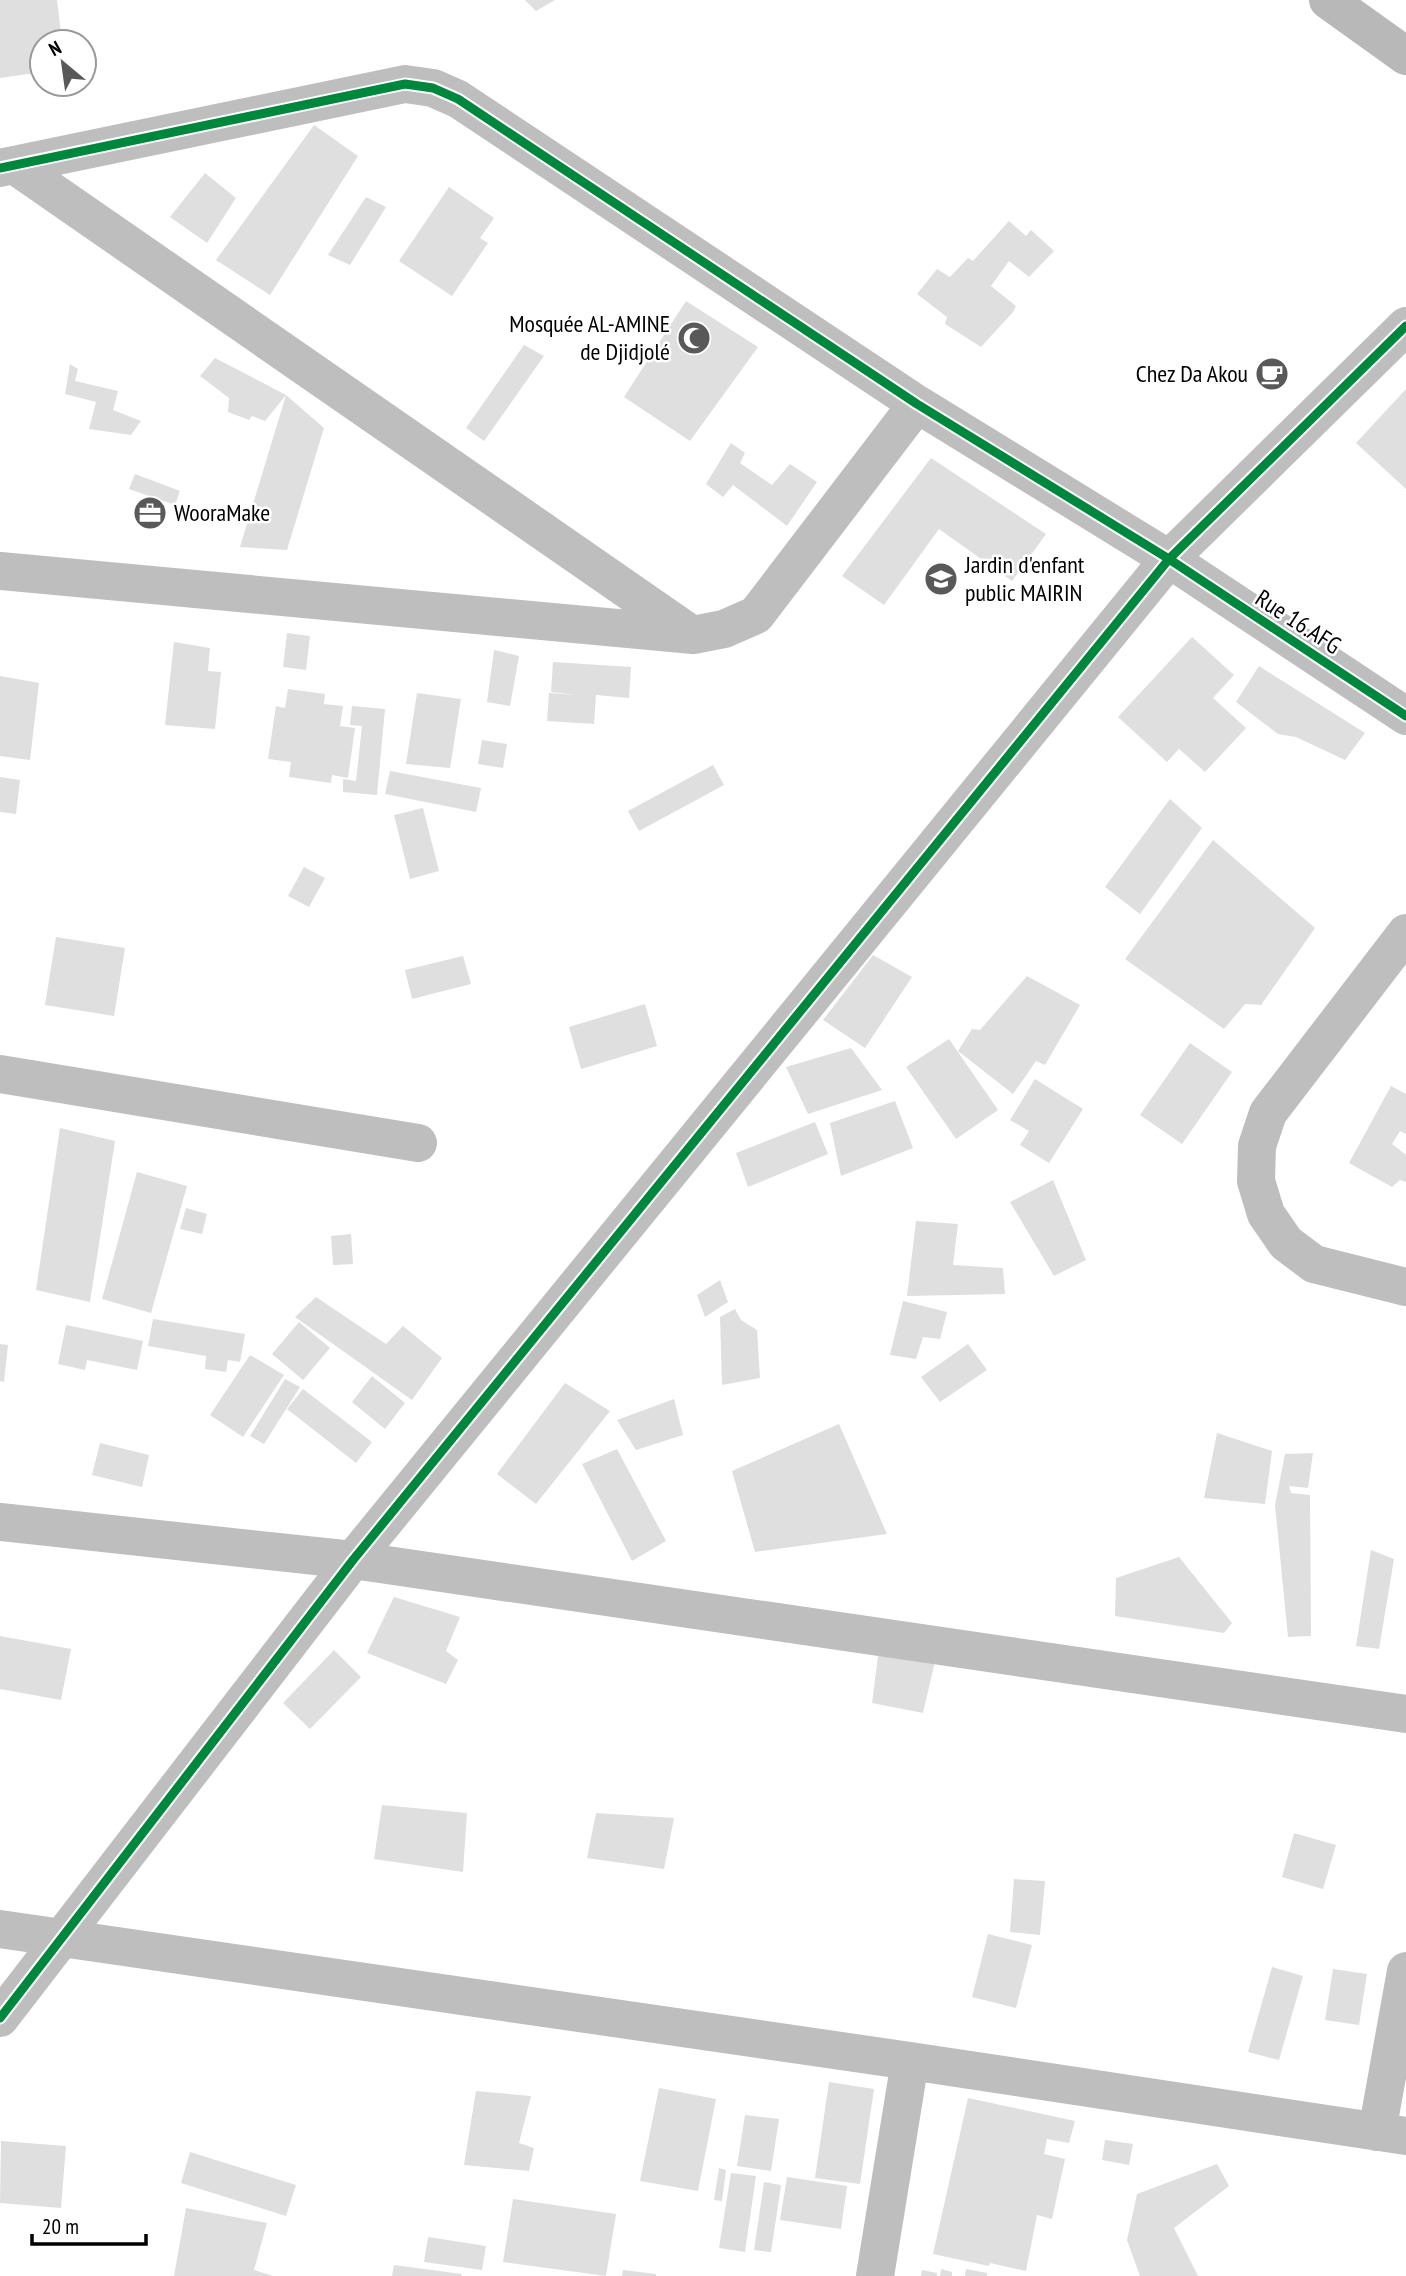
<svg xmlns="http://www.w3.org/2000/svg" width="1406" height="2276" font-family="'PT Sans Narrow',sans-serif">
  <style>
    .building { fill: #dfdfdf }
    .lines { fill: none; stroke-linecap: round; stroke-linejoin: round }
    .minor { stroke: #bebebe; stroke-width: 38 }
    .secondary { stroke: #b8b8b8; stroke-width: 38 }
    .cycleway-casing { stroke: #fff; stroke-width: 13 }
    .cycleway { stroke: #00873e; stroke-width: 9 }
    .labels { text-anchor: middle; stroke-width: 5; stroke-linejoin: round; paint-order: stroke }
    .poi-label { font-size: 24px; fill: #000; stroke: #fff; text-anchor: end }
    .street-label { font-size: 24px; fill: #000; stroke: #fff }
  </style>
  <rect width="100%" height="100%" fill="#fff"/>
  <!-- building -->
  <path class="building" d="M0,0h57l5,42h-20v30l-42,6z
    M525,0h30l-19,11z
    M314,125l44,31 -88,139 -54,-35z
    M205,173l31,25 -29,45 -37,-26z
    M449,187l45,31 -14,20 8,5 -36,53 -53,-35z
    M366,197l20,10 -36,58 -22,-10z
    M1009,221l17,15 5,-6 23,21 -25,26 -20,-16 -18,25 25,20 -3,6 -32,35 -36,-23 2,-7 -30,-23 20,-25 13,8 18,-19 5,3z
    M686,301l72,46 -68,94 -66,-44z
    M524,345l20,11 -60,85 -18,-13z
    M215,358l71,37 -21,26 -13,-5 -3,4 -21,-8 1,-14 -29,-22z
    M70,364l8,5 -3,12 43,10 -5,19 28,11 -10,14 -42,-6 7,-27 -31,-8z
    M1406,389v100l-50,-46z
    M286,395l38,33 -37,122 -47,-3z
    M731,443l14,10 -5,10 32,22 18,-21 27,18 -30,44 -54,-41 -10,12 -17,-13z
    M931,458l115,76 -34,47 -73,-52 -55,76 -42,-29z
    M135,474l45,17 -5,14 -46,-16z
    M287,633l23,3 -4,34 -23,-3z
    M1192,637l42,38 -21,23 33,30 -41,44 -26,-23 -12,13 -49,-45z
    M174,642l36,6 -2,23 13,1 -6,57 -50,-4z
    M494,650l25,6 -9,50 -23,-4z
    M553,662l78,5 -2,31 -33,-3 -2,29 -47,-3 2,-28 26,2 -24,-3z
    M1259,666l106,67 -20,27 -49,-23 -18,-3 -42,-32z
    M0,676l39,7 -9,77 -30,-4z
    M288,689l37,5 -1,10 19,2 -3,20 15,2 -7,50 -16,-3 -1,8 -42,-6 2,-15 -23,-3 8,-53 9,2z
    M417,693l44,6 -11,69 -44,-4z
    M352,706l33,3 -8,86 -34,-3v-13l13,2 6,-55 -12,-1z
    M482,740l25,4 -4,24 -25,-4z
    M713,765l11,20 -85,46 -11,-20z
    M390,771l91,17 -5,24 -91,-18z
    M0,777l20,3 -4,34 -16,-2z
    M1170,799l32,29 -62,86 -35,-27z
    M423,808l16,63 -29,8 -16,-64z
    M1213,840l102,88 -54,77 -16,-1 -21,25 -99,-70z
    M304,867l21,11 -16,29 -21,-11z
    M56,937l69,11 -11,68 -69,-11z
    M873,955l39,22 -47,71 -42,-28z
    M463,956l8,28 -59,15 -7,-29z
    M1027,976l53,29 -35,60 -9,-4 -23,33 -55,-43 14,-22 8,1z
    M645,1004l12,42 -76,23 -12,-42z
    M949,1039l49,71 -42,29 -50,-72z
    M1190,1043l42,29 -50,72 -42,-29z
    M851,1048l31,42 -74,24 -22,-47z
    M1035,1079l48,30 -34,54 -29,-18 9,-14 -19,-11z
    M1391,1086l15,8v40l-6,-3 -8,13 14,11v27l-6,-2 -8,7 -43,-24z
    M895,1101l18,47 -72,28 -11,-53z
    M815,1122l13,32 -80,33 -12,-34z
    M60,1128l55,13 -25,161 -54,-12z
    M137,1172l50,14 -36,127 -49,-14z
    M1053,1180l33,80 -32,16 -44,-74z
    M186,1208l21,6 -5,20 -22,-5z
    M916,1221l42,3 -5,41 50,3 2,26 -98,2z
    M351,1234l2,30 -20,1 -2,-29z
    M720,1280l8,22 -23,15 -8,-22z
    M316,1297l70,47 17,-18 39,32 -30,42 -117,-83z
    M903,1301l44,11 -7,27 -17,-2 -7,22 -26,-4z
    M735,1309l6,11 16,10 3,48 -38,7 -2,-68z
    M153,1319l92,15 -5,28 -12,-2 -2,12 -21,-3 1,-13 -58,-10z
    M299,1322l31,26 -27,32 -31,-26z
    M66,1325l77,16 -6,29 -50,-10 -2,10 -27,-6z
    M0,1344l8,1 -4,37 -4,-1z
    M968,1344l19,26 -47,32 -19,-25z
    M250,1355l34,20 -41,62 -33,-22z
    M372,1376l33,27 -20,26 -33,-27z
    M285,1379l15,8 -36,57 -14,-8z
    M565,1383l45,28 -74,93 -39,-30z
    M303,1389l69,53 -16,21 -69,-54z
    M674,1399l9,36 -47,15 -19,-30z
    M839,1424l48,110 -132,18 -23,-81z
    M1217,1433l55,18 -7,53 -61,-6z
    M100,1443l49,12 -7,32 -50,-12z
    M617,1449l49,92 -34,20 -50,-97z
    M1313,1453l-5,35 -19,-2 2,7 19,2 1,141 -23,1 -13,-132 10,-51z
    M1371,1550l23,9 -15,90 -23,-3z
    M1179,1557l53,66 -8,10 -109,-17 1,-38z
    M394,1597l66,20 -14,34 12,9 -12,24 -79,-31z
    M0,1636l71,13 -10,51 -61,-11z
    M334,1650l27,27 -51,52 -27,-26z
    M878,1656l58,1 -13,56 -51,-10z
    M382,1805l85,8 -4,59 -89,-13z
    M596,1813l78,5 -10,51 -77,-11z
    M1294,1833l42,12 -13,44 -41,-12z
    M1014,1879l31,2 -5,54 -30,-3z
    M988,1934l44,11 -16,63 -44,-11z
    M1272,1967l31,9 -24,84 -31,-8z
    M1333,1969l34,5 -8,51 -34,-5z
    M829,2082l45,7 -14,95 -45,-6z
    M659,2088l57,11 -18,92 -58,-10z
    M476,2091l55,5 -12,47 15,5 -5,23 -65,-6z
    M968,2098l107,23 -6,22 -22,-4 -3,15 21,5 -13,60 -15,-4 -11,56 -36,-8 -1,3 -56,-12z
    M745,2115l34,4 -8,52 -34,-5z
    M1105,2140l28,4 -4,21 -27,-5z
    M1,2141l65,5 -5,62 -61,-5z
    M190,2152l106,33 -10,31 -105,-33z
    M1217,2164l12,22 -55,42 24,48h-58l-13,-36 10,-46z
    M719,2168l7,2 -4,31 -8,-1z
    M731,2173l25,3 -11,76 -26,-4z
    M787,2177l60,9 -6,43 -61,-9z
    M764,2182l17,3 -10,67 -17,-2z
    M513,2199l103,15 -10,62 -103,-14z
    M186,2208l81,15 -13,47 19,6h-99z
    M428,2237l58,9 -4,24 -58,-8z
    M394,2265l68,9 -1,2h-69z
    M941,2269l11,3v4h-12z
    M966,2269l21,4v3h-22z
    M623,2270l33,4v2h-34z
    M922,2270l15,3v3h-16z"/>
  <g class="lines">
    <!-- minor -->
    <path class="minor" d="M14,165l677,469
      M0,168l405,-84 28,4 25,11 459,305 252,155 237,157
      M0,571l693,64 31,-6 32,-14 161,-211
      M1406,933l-138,180 -11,33 -1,35 10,33 20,29 28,21 92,23
      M0,1074l418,69
      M0,1522l353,38 1053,154
      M0,1929l910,132 496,75
      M0,2018l353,-458 816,-1001 237,-233
      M1377,2132l29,-161
      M875,2276l35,-215"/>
    <!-- secondary -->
    <path class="secondary" d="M1328,0l78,56"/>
    <defs>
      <path id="cycleway" d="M0,168l405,-84 28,4 25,11 459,305 252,155 237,157
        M0,2018l353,-458 816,-1001 237,-233"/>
    </defs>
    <!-- cycleway casing -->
    <use href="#cycleway" class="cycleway-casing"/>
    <!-- cycleway -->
    <use href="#cycleway" class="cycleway"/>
  </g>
  <!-- icons -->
  <defs>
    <symbol id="mosque-disc" viewBox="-11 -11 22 22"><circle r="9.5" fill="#595959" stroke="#fff"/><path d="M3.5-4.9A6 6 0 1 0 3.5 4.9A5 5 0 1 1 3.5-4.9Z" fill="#fff"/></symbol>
    <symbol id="cafe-disc" viewBox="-11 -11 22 22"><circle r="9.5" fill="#595959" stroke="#fff"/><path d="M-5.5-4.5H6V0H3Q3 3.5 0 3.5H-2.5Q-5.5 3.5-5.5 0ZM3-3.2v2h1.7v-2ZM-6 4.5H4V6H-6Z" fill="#fff"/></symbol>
    <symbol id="office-disc" viewBox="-11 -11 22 22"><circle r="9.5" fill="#595959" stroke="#fff"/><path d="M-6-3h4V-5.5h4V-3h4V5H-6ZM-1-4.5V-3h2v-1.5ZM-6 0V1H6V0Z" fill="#fff"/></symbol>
    <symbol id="school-disc" viewBox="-11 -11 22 22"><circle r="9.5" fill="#595959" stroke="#fff"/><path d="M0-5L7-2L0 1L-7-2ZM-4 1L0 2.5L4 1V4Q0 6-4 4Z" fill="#fff"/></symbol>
  </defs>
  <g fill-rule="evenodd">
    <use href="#mosque-disc" x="675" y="319" width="38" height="38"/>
    <use href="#cafe-disc" x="1253" y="355" width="38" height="38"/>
    <use href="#office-disc" x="131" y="494" width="38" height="38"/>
    <use href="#school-disc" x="922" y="560" width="38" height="38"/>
  </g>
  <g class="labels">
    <!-- poi labels -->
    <g class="poi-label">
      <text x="670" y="332">Mosquée AL-AMINE<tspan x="670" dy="28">de Djidjolé</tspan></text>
      <text x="1248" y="382">Chez Da Akou</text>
      <text x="174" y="521" text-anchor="start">WooraMake</text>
      <text x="965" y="573" text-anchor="start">Jardin d'enfant<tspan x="965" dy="28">public MAIRIN</tspan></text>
    </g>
    <!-- street labels -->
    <g class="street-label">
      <text transform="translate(1298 622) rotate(33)" y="8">Rue 16.AFG</text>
    </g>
  </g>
  <!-- north arrow -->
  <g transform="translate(63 63) rotate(331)"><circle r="33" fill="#ffffff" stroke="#999999" stroke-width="2"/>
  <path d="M0-5L12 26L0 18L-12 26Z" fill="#595959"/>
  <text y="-10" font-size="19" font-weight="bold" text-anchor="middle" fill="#000000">N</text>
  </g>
  <!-- scale -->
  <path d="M32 2234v10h114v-10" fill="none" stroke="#000000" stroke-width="3.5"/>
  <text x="42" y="2234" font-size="21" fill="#000000" stroke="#ffffff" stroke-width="5" paint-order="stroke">20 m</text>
</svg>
